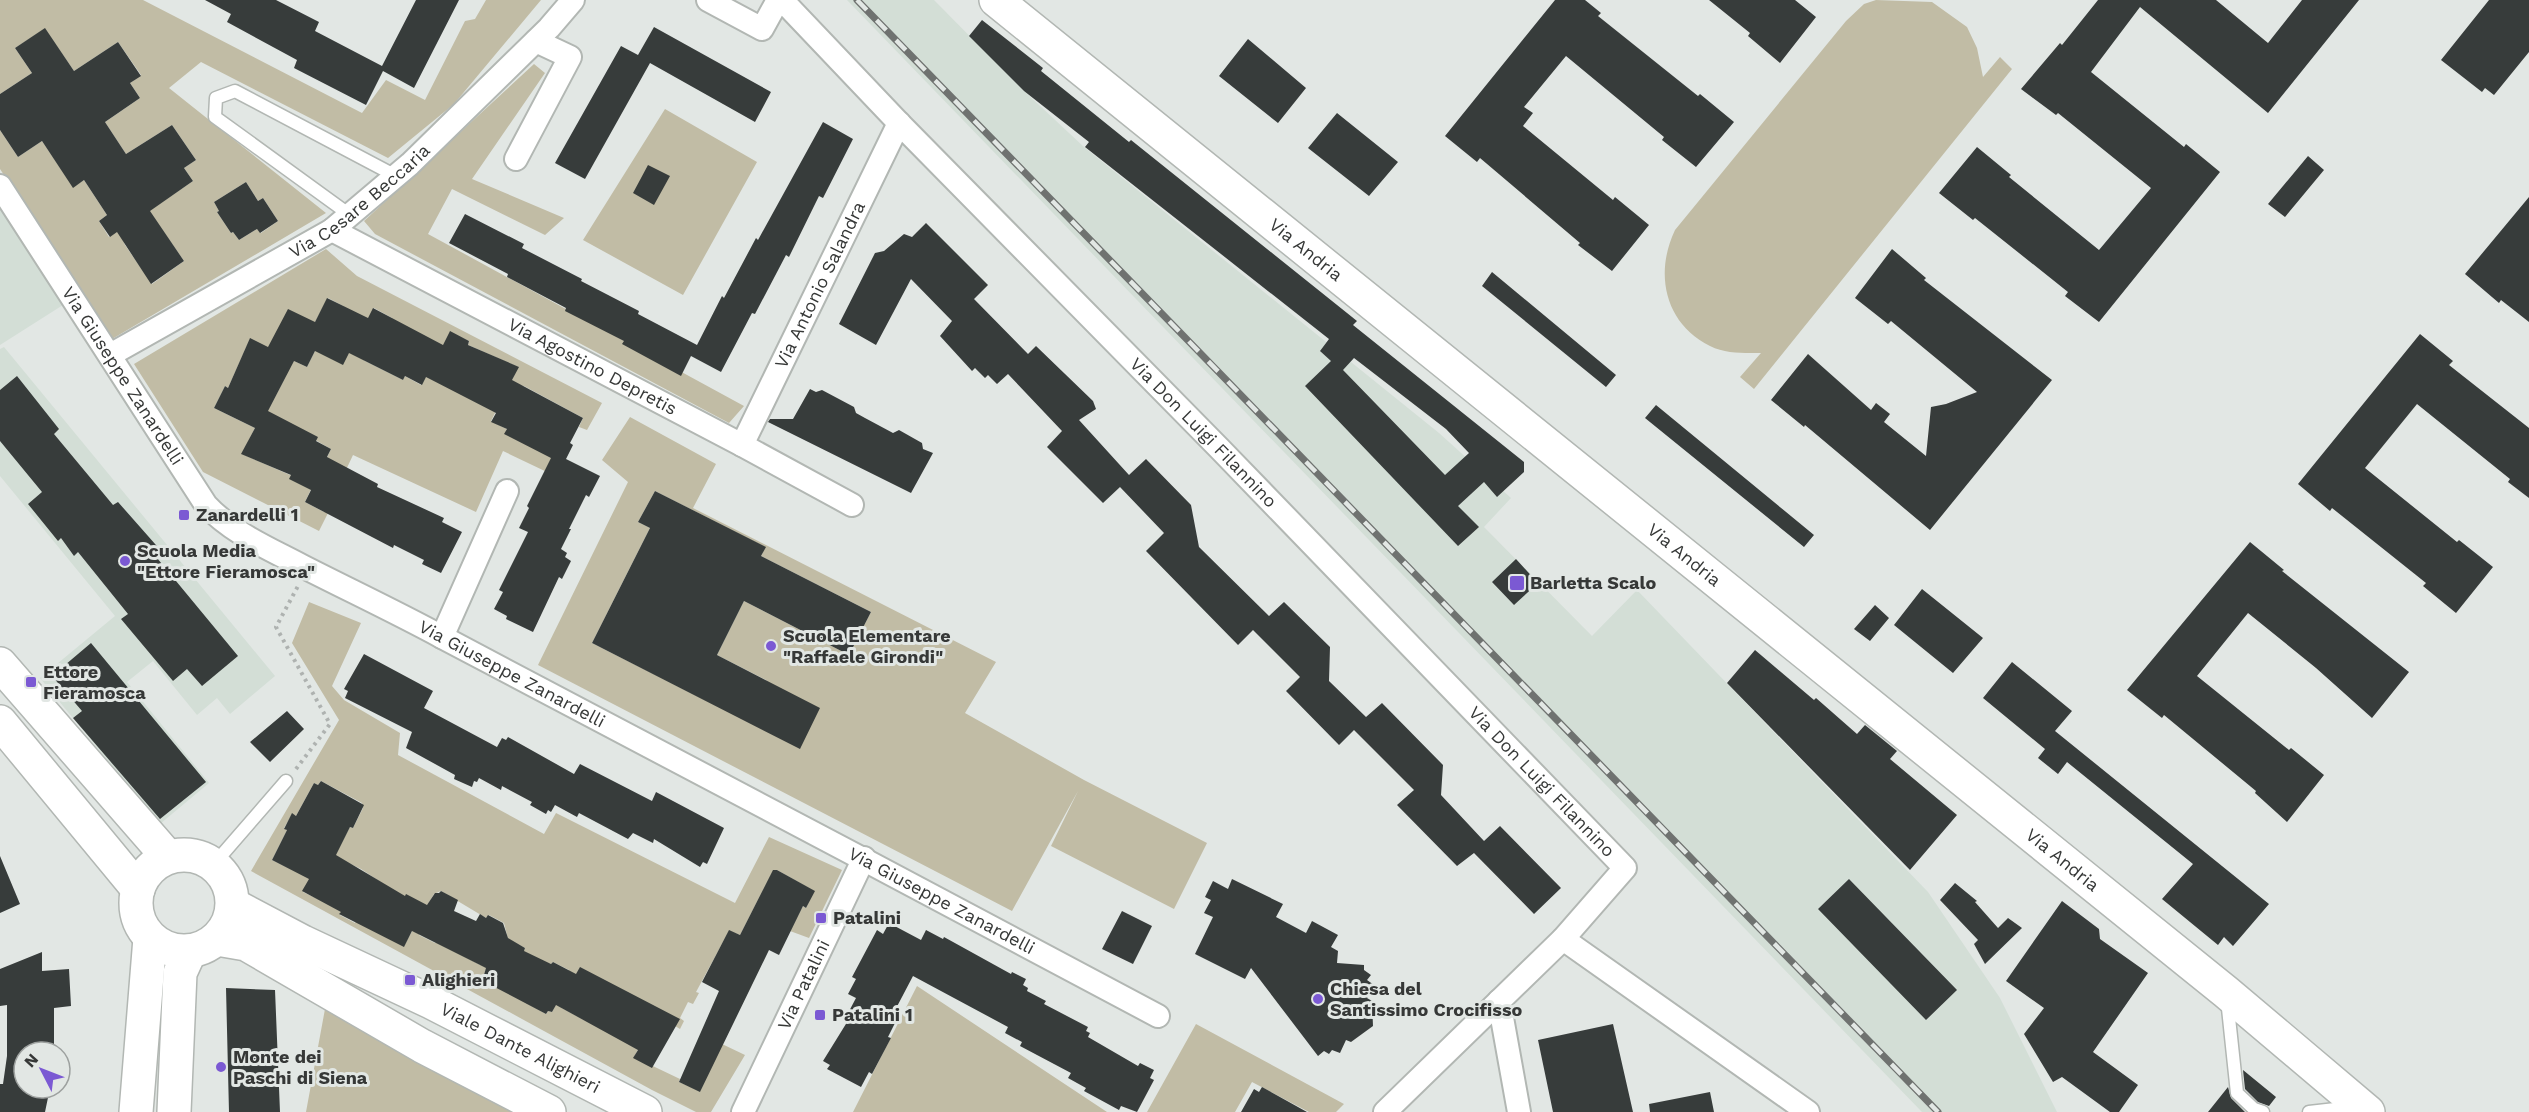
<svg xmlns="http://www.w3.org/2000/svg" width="2529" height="1112" font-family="'Work Sans',sans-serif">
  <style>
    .built { fill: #d3ded6 }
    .green { fill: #c1bca5; fill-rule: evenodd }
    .building { fill: #373c3b; fill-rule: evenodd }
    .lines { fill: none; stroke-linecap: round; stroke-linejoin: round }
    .lane-casing { stroke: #b2b7b3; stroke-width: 15 }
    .street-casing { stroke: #b2b7b3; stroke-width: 26 }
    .secondary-casing { stroke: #b2b7b3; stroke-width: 36 }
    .path { stroke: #aeb2b0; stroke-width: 4; stroke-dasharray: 3 4.5; stroke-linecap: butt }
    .lane { stroke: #fff; stroke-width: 12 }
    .street { stroke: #fff; stroke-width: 22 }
    .secondary { stroke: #fff; stroke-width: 33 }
    .rail-casing { stroke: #6f7270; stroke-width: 7 }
    .rail { stroke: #e2e7e4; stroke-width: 4.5; stroke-dasharray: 14; stroke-linecap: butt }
    .poi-dot { fill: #7b59d3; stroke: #e2e7e4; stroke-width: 2 }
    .labels { text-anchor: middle; stroke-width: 6; stroke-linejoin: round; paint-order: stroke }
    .street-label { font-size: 18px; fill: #363837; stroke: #e2e7e4 }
    .poi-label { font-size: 18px; font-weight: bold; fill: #363837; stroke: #e2e7e4; text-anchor: start }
  </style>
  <rect width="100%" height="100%" fill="#e2e7e4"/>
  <!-- built -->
  <path class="built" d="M847,0h87l89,90 61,57 355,286 72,65 -27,29 108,109 45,-46 291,302 72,106 57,114h-135z
    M0,208l63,97 -63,40z
    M4,347l271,329 -45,38 -13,-16 -20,17 -44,-54 -26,21 82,101 -49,41 -120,-146 75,-62 -115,-140v-127z"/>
  <!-- green -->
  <path class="green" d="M0,0h143l219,113 24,-33 39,20 40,-79 10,-2 11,-19h55l-87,104 -66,54 -187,-96 -32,26 157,125 -214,126 -112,-170v-39l18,27 24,-16 31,46 11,-7 23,35 -8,6 10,16 10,-7 6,15 27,39 32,-23 -35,-50 44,-30 -9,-13 12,-8 -24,-35 -46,29 -21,-32 35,-24 -10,-15 11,-8 -23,-33 -44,29 -29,-42 -30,19 17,25 -32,21zM246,182l12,19 5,-3 15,23 -17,12 -4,-4 -18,11 -6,-8 -2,1 -14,-21 2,-1 -5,-9z
    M1876,0l56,2 35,25 10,21 6,29 17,-20 12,12 -258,320 -14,-12 21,-24c-17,0 -35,1 -51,-7 -45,-22 -56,-72 -35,-116l171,-209 18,-17z
    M534,64l11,9 -73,106 92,39 -19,17 -93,-46 -24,45 316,172 -15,17 -354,-189 -11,-13z
    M665,109l92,53 -74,133 -100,-55z
    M326,249l31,27 245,127 -15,27 -8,-3 4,-9 -59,-32 -14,-2 8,-17 -50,-22 1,-4 -19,-9 -8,16 -51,-27 1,-3 -18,-10 -9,16 -22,-18 -15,-8 -13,24 -47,26 -18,-9 -22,49 -3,-2 -11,22 41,20 -13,26 71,31 -8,17 19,10 5,-1 -10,20 -116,-59 -69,-108z
    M318,345l33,3 14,13 38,19 2,-4 16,9 7,-13c23,15 43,30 69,37l-6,12 16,8 -2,5 53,19 -9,20 -46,-22 -27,61 -123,-57 -8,17 -20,-10 6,-13c-23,-12 -40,-28 -65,-35l20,-38 4,-17 17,8z
    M630,417l86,47 -23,44 303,154 -31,51 119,67 123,63 -33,66 -123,-63 27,-55 -66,120 -474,-246 90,-183 -26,-22zM655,491l110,56 -4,9 110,56 -22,43 -105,-54 -27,54 49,25 34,68 -208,-105 58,-115 -12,-6z
    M309,602l52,21 -29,63 12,14 56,33 -2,22 146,79 12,-21 179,90 34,-66 73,33 -33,68 -19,-7 13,-25 3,2 8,-17 -37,-21 -4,1 -33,64 -11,-4 -33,61 3,1 -6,11 -5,-2 -8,16 4,3 -4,8 -100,-61 -7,12 -7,-5 3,-5 -16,-8 -2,2 -29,-9 3,-7 -17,-9 -4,-16 -15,-8 -3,3 -45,-27 -7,3 -10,17 -63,-42 -27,-13 16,-29 3,1 10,-20 -1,-5 -41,-22 -3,4 -4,-2 -18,33 -4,-2 -8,14 3,2 -15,30 29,14 10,2 -8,16 39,18 -2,5 15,8 1,-2 48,25 11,-20 6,3 -2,6 16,8 2,-2 43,24 8,-1 -5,13 63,37 2,-3 4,1 6,-12 4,8 20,11 59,25 -7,13 46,22 -1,3 21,9 22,-47 23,11 -34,57h-15l-44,-22 -401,-219 88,-151 -47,-77z
    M917,986l190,126h-254z
    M325,1009l197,103h-216z
    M1196,1024l148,80 -8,8h-27l-57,-30 -17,30h-88z"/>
  <!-- building -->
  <path class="building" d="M205,0h71l43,22 -4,9 67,35 34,-66h43l-45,88 -31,-17 -17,34 -72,-37 3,-8 -70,-38 4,-8z
    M1555,0h30l16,13 -3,3 100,80 2,-2 34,28 -38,45 -34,-27 2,-3 -98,-81 -42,51 9,6 -10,13 90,74 2,-3 34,28 -37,46 -34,-26 2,-2 -100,-85 -3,4 -32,-26z
    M1709,0h86l21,17 -36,46 -32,-27 2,-3z
    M2098,0h118l52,43 34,-43h57l-91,113 -128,-106 -49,65 93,75 2,-3 34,28 -121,150 -34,-26 3,-4 -93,-74 -2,2 -34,-27 38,-46 34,28 -2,2 90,73 52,-62 -93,-75 -2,2 -35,-26 39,-46 2,2z
    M2489,0h40v52l-35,43 -9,-7 -3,4 -41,-32z
    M982,20l61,48 -2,3 88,71 2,-2 226,181 -4,4 171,137v10l-27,25 -13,-15 -26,24 21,21 -21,19 -153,-160 26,-25 -11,-10 9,-12 -244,-192 4,-5 -65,-51 -55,-55zM1354,358l92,71 23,24 -24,22 -102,-105z
    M654,27l117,65 -16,30 -105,-59 -65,116 -30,-16 66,-117 17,9z
    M45,28l29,43 44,-29 23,34 -11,7 10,15 -35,24 21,32 46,-29 24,35 -12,8 9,13 -43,30 34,50 -33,23 -34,-52 -7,5 -11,-16 8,-6 -23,-35 -11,8 -31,-47 -24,16 -18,-27v-36l32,-21 -17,-25z
    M1248,39l58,49 -28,35 -59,-47z
    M1337,113l61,49 -29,34 -61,-48z
    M823,122l30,17 -30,59 -4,-2 -30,61 -3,-2 -31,59 -3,-1 -31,59 -30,-16 -10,20 -59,-32 2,-3 -59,-30 1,-3 -59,-31 1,-3 -59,-31 16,-29 59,30 -2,4 60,31 -1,2 58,30 -1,3 59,31 25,-49 2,2 32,-60 2,2z
    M2308,156l16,14 -39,47 -17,-13z
    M648,165l22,11 -16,29 -21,-12z
    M246,182l12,19 5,-3 15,23 -18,12 -3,-4 -18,11 -6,-8 -2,1 -14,-21 2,-1 -5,-9z
    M2529,197v125l-28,-22 -2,3 -34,-29z
    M926,223l62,62 -14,14 54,55 8,-8 57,55 3,8 -17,11 50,55 17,-16 45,46 8,42 70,69 15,-14 46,45 -1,34 37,36 16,-14 61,62 -2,30 43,46 16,-15 61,62 -27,26 -60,-61 -17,13 -60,-61 17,-15 -60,-60 -15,15 -53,-54 14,-14 -47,-47 -15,15 -92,-94 18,-18 -44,-46 -17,16 -56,-56 15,-16 -54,-57 -11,10 -9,-9 -3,3 -10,-10 -3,3 -32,-35 12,-15 -41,-42 -35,66 -37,-21 36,-71 9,-2 20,-17 8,3z
    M1892,249l34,29 -2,2 128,100 -122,150 -125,-105 -1,2 -33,-27 37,-46 63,56 5,-7 14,11 -6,8 42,34 5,-49 15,-3 31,-12 -86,-71 -3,3 -33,-26z
    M1492,272l124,103 -10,12 -124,-101z
    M327,298l41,20 5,-10 70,37 7,-14 19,10 -1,4 51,22 -7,13 71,38 -13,25 3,2 -7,14 34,17 -11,21 -3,-2 -17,34h2l-10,20 6,4 -2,4 6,4 -9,18 -3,-2 -26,55 -27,-13 1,-3 -13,-7 9,-17 -4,-2 29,-58 -9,-4 10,-20 -2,-2 24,-48 -47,-24 3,-5 -16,-7 5,-9 -70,-36 -4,8 -17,-9 -2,4 -54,-27 -6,12 -28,-14 -8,16 -13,-6 -26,50 50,26 -2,4 15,8 -4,8 51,27 -1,3 67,31 -2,4 20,10 -21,41 -19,-9 2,-4 -30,-15 -1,3 -88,-46 6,-12 -22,-11 2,-4 -50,-21 14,-26 -41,-20 11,-22 3,2 22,-50 18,9 20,-38 27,13z
    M2420,334l33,27 -4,4 80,63v70l-21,-16 2,-3 -93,-75 -52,64 92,74 2,-2 34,27 -37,46 -33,-27 3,-3 -94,-75 -2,3 -32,-27z
    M17,376l42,53 -5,5 59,71 5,-3 45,51 -6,5 81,98 -36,30 -15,-17 -14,12 -52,-62 7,-5 -50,-62 -4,4 -13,-18 -3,3 -30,-37 14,-12 -42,-51v-51z
    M810,389l6,3 6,-2 32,17 2,6 9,5 28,15 6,-3 23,13 1,6 10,4 -22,40 -143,-71 2,-3h23z
    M1656,405l158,130 -10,12 -159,-129z
    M655,491l111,56 -5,9 110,56 -22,43 -105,-54 -27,54 103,53 -20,41 -208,-106 58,-115 -12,-6z
    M2250,542l34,28 -2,1 127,101 -37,46 -56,-50 -68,-55 -51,63 92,74 2,-2 33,27 -37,47 -32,-29 1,-2 -92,-76 -2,3 -35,-28z
    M1516,559l22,24 -24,22 -22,-23z
    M1922,589l61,49 -30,35 -59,-48z
    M1875,605l14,13 -19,23 -16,-12z
    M91,643l115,139 -46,37 -87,-101 9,-7 -30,-35z
    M1755,650l59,50 2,-2 41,36 8,-9 32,26 -7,8 67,56 -47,55 -183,-187z
    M364,654l69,37 -9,17 73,39 5,-9 4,2 2,-3 66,37 6,-10 72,37 4,-9 68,36 -17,36 -4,-2 -3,5 -46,-28 -1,4 -20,-10 -5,6 -49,-26 -2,4 -22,-12 -4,7 -3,-2 -2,4 -16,-9 2,-3 -30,-16 -1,4 -22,-12 -2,4 -3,-1 -2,6 -18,-8 1,-4 -49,-27 6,-16 -67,-34 3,-7 -4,-2z
    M2012,662l60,49 -17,20 214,173 -36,42 -9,-9 -6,8 -56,-46 31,-35 -126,-102 -9,12 -20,-16 7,-9 -62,-51z
    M287,711l17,18 -34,33 -20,-20z
    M321,781l43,24 -11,23 -3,-1 -14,28 69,41 1,-2 21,11 8,-12h4l2,-2 17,9 -4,11 22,10 4,-7 6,4 2,-3 15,8 5,15 17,10 -1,3 27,13 2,-2 23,12 4,-7 100,52 -28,49 -19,-10 5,-8 -82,-45 -4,7 -4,-1 -2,3 -61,-32 1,-3 -3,-1 3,-10 -74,-37 -8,16 -65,-33 2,-2 -39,-21 7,-12 -37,-19 15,-30 -3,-1 8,-16 4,3 18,-33 4,2z
    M0,856l20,48 -20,9z
    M773,870h4l38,21 -9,17 -3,-2 -24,49 -10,-5 -69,142 -21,-10 40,-91 -17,-9 27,-52 11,5z
    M1232,879l51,25 -7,13 30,16 6,-12 26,14 -7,12 7,4 -1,12 27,2v5l7,5 -4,5 7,5 -7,13 5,3 1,25 -22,16 -5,-2 -6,13 -8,-3 -3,4 -5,-3 -6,5 -67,-88 -6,11 -50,-25 18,-37 -9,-4 7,-13 -6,-3 8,-16 15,8z
    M1849,879l108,111 -31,30 -108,-111z
    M1955,883l22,18 -2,1 23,26 10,-10 14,10 -37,36 -11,-20 4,-4 -38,-40z
    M2062,901l37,28 1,10 48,34 -55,79 45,33 -19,27h-9l-48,-35 -9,5 -29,-48 20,-26 -38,-27z
    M1122,911l30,15 -19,38 -31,-15z
    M889,923l32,17 5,-10 17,9 1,-2 67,37 1,-2 14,7 -3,6 5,3 -1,3 19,10 -2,3 44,23 -2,4 4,2 -2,4 50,29 2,-3 14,7 -4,8 4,2 -17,32 -16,-6 -2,4 -35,-19 2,-3 -18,-10 3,-5 -51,-27 2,-4 -17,-9 3,-6 -95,-51 -21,40 5,3 -9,18 3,1 -19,36 -3,-2 -8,15 -34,-18 3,-4 -7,-4 26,-42 -3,-2 10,-19 -8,-4 8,-15 -4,-2 25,-47 6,4z
    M42,952v19l27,-2 2,37 -17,2v44h-30v36h26l-5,24h-45v-28h3l4,-28v-51l-7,1v-37z
    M226,988l49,2 5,122h-51z
    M1613,1024l20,88h-80l-15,-72z
    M2243,1070l33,27 -7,9 -11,-4 -13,-13z
    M1262,1087l45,25h-66l13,-23 5,3z
    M2228,1087l3,11 14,14h-37z
    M1710,1092l4,20h-64l-1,-8z"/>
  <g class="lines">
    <defs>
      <path id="lane" d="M350,215l-135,-98 1,-19 19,-7 161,85
        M214,864l72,-83
        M2227,999l10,94 17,16 9,3
        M2309,1112l44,-5"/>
      <g id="street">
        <path d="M708,0l54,29 16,-29"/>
        <path id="s1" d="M782,0l117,123 320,325 406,420 -62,71 -178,173"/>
        <path d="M516,159l54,-102 -34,-16"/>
        <path id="s2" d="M0,186l206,319c26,28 62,43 96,61 47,24 94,46 140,71 239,127 478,251 716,379"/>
        <path id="s3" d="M332,230l410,215 110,60"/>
        <path id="s4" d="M110,355l222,-125 78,-66 139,-136 24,-28"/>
        <path id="s5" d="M742,445l157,-322"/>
        <path d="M442,637l65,-146"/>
        <path d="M1563,939l245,173"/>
        <path d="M1499,1001l20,111"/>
        <path id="s6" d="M743,1112l121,-254"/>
      </g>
      <g id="secondary">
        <path id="s7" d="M996,0l1230,992 142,120"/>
        <path d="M0,664l168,193"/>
        <path d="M0,722l138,167"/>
        <circle cx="184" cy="903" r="48"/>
        <path id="s8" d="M233,905l70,37 128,60 214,110"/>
        <path d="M217,939l29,5 176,102 127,66"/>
        <path d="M136,1112l14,-174"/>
        <path d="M174,1112l6,-139 10,-22"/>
      </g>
    </defs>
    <!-- lane casing -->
    <use href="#lane" class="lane-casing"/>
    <!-- street casing -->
    <use href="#street" class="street-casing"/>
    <!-- secondary casing -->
    <use href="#secondary" class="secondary-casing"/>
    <!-- path -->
    <path class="path" d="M296,769l34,-45 -54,-97 22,-41"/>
    <!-- lane -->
    <use href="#lane" class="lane"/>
    <!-- street -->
    <use href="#street" class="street"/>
    <!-- secondary -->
    <use href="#secondary" class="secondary"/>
    <defs>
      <path id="rail" d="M857,0l1081,1112"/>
    </defs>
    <!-- rail casing -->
    <use href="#rail" class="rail-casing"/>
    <!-- rail -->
    <use href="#rail" class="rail"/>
  </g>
  <!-- markers -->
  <g class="poi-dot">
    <rect x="178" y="509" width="12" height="12" rx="3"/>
    <circle cx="125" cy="561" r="6"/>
    <rect x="1509" y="575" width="16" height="16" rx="3"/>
    <circle cx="771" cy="646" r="6"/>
    <rect x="25" y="676" width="12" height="12" rx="3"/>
    <rect x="815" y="912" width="12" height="12" rx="3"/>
    <rect x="404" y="974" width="12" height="12" rx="3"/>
    <circle cx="1318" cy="999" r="6"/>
    <rect x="814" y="1009" width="12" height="12" rx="3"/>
    <circle cx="221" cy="1067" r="6"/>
  </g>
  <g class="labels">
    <!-- street labels -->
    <g class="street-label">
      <text dy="6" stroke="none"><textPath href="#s4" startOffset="294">Via Cesare Beccaria</textPath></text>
      <text dy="6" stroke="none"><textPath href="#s7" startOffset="398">Via Andria</textPath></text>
      <text dy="6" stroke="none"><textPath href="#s5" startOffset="178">Via Antonio Salandra</textPath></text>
      <text dy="6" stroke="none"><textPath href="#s3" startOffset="294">Via Agostino Depretis</textPath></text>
      <text dy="6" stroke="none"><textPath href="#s2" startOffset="226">Via Giuseppe Zanardelli</textPath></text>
      <text dy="6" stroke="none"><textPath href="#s1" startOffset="604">Via Don Luigi Filannino</textPath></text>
      <text dy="6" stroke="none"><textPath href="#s7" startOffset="884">Via Andria</textPath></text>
      <text dy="6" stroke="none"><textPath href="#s2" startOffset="730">Via Giuseppe Zanardelli</textPath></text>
      <text dy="6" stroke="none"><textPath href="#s1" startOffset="1090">Via Don Luigi Filannino</textPath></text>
      <text dy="6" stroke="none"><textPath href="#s7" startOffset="1370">Via Andria</textPath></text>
      <text dy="6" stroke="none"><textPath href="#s2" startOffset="1216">Via Giuseppe Zanardelli</textPath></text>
      <text dy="6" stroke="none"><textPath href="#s6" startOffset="141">Via Patalini</textPath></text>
      <text dy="6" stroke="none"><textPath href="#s8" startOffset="321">Viale Dante Alighieri</textPath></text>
    </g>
    <!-- poi labels -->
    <g class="poi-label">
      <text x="196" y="521">Zanardelli 1</text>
      <text x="137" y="557">Scuola Media<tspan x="137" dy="21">"Ettore Fieramosca"</tspan></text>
      <text x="1530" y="589">Barletta Scalo</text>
      <text x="783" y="642">Scuola Elementare<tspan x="783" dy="21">"Raffaele Girondi"</tspan></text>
      <text x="43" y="678">Ettore<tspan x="43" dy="21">Fieramosca</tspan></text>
      <text x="833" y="924">Patalini</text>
      <text x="422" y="986">Alighieri</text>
      <text x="1330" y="995">Chiesa del<tspan x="1330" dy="21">Santissimo Crocifisso</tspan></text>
      <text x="832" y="1021">Patalini 1</text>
      <text x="233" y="1063">Monte dei<tspan x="233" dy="21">Paschi di Siena</tspan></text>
    </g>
  </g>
  <!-- north arrow -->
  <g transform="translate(42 1070) rotate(312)"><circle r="28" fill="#e2e7e4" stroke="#9da19f" stroke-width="1.5"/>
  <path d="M0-4.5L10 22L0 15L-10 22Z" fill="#7b59d3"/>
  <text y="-9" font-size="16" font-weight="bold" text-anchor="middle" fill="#363837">N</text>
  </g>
</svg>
